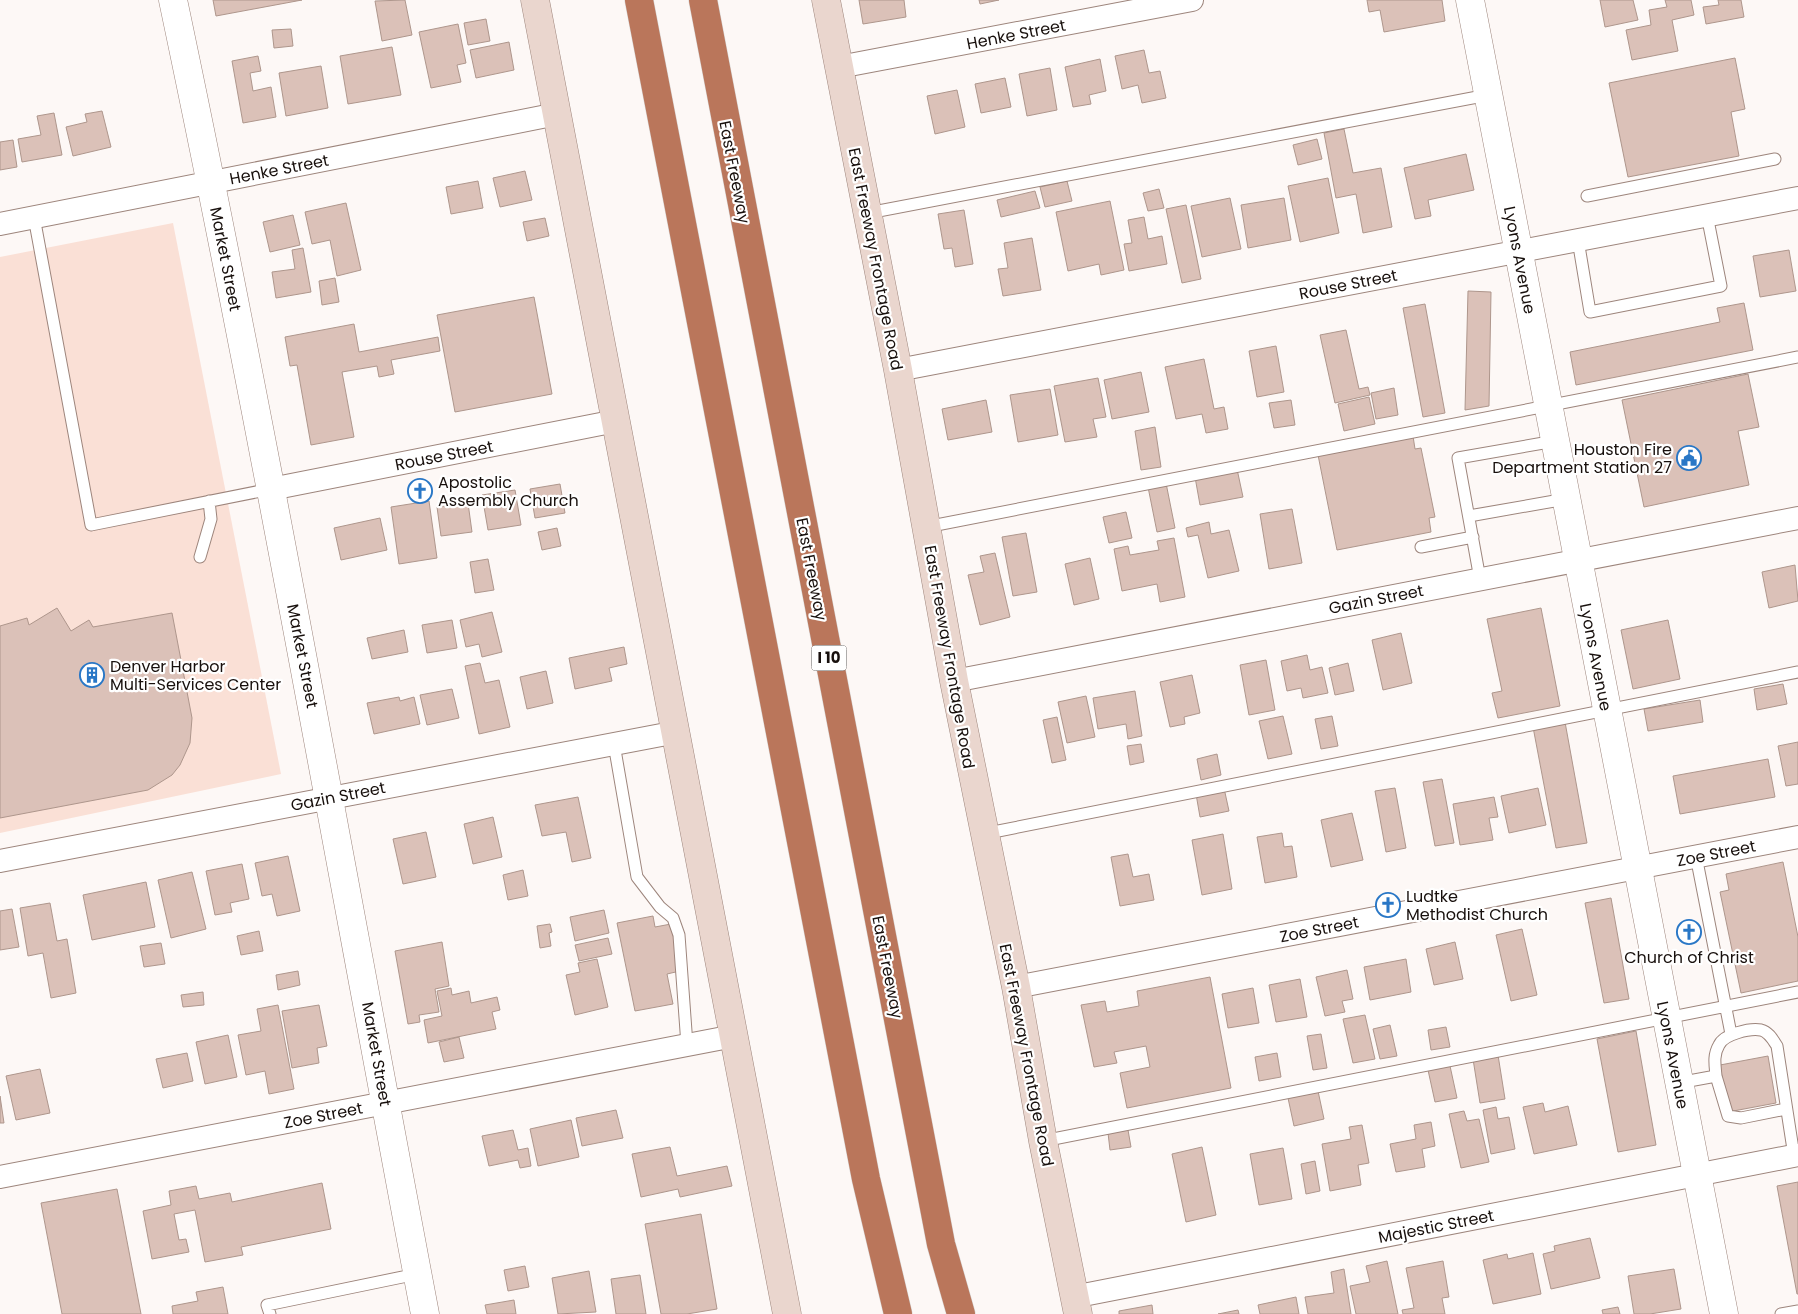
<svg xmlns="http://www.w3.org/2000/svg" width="1798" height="1314" font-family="Poppins,sans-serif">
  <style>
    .green { fill: #fae0d6 }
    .building { fill: #dbc1b8; stroke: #ae968c }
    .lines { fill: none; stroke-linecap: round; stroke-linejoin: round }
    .service-casing { stroke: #9d857c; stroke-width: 13 }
    .minor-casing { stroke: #9d857c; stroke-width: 24 }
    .tertiary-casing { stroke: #9d857c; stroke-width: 29 }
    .secondary-casing { stroke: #9d857c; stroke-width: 29 }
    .motorway-casing { stroke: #d5d4d3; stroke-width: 29 }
    .service { stroke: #fff; stroke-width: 11 }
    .minor { stroke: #fff; stroke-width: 22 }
    .tertiary { stroke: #fff; stroke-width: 28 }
    .secondary { stroke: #ead6ce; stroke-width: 28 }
    .motorway { stroke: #ba765b; stroke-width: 28 }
    .labels { text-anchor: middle; stroke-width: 4.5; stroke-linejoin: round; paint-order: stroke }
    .shield { fill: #fff; stroke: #5d5856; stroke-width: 1 }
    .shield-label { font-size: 15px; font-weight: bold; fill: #18100d }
    .street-label { font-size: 16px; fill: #18100d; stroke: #fff }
    .poi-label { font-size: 16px; fill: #18100d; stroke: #fff; text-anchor: start }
  </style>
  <rect width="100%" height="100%" fill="#fdf8f6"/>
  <!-- green -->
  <path class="green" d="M173,223l108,551 -281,59v-576z"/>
  <!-- building -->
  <path class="building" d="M213,0h89l-86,16z
    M405,0l7,35 -30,6 -7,-40z
    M859,0h45l2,17 -43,7z
    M979,0h20l-19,4z
    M1367,0h75l3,21 -61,11 -4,-22 -11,2z
    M1600,0h33l5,20 -33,7z
    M1665,0h26l3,15 -22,5 6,31 -46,9 -6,-30 25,-5 -2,-15 18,-3z
    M1718,0h23l3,17 -38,7 -3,-17 16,-2z
    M486,19l4,22 -22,4 -4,-22z
    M458,24l8,39 -9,2 4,17 -30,6 -12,-56z
    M291,29l2,17 -19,2 -2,-18z
    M509,42l5,28 -38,8 -6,-28z
    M392,47l9,48 -53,9 -8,-48z
    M1144,50l5,23 11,-2 6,27 -24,5 -4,-18 -16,4 -7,-33z
    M258,56l3,15 -11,2 3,18 18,-4 5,30 -33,6 -11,-62z
    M1735,58l10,51 -14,3 8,44 -111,21 -19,-94z
    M1100,59l6,32 -17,4 2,9 -18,3 -8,-40z
    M321,66l7,42 -42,8 -7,-43z
    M1050,68l7,42 -30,6 -8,-42z
    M1005,78l6,29 -30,6 -6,-29z
    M957,90l8,37 -30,7 -8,-38z
    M102,111l9,36 -38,9 -7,-29 21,-5 -2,-8z
    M54,113l8,42 -40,7 -4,-23 23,-4 -4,-19z
    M1344,129l9,44 28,-5 11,59 -29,6 -7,-39 -20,4 -12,-65z
    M1317,139l5,20 -24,6 -5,-20z
    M13,140l4,27 -17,3v-28z
    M1466,154l8,36 -46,10 3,16 -16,3 -11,-51z
    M525,171l7,29 -32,7 -7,-29z
    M1328,178l11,55 -39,9 -12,-56z
    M478,181l5,27 -32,6 -5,-27z
    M1067,181l5,20 -27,6 -5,-20z
    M1159,189l5,19 -16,3 -5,-18z
    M1035,191l5,17 -39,9 -4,-17z
    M1230,198l11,51 -39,8 -11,-51z
    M1284,198l7,42 -43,8 -7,-43z
    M1110,201l14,69 -23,5 -2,-11 -31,7 -12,-59z
    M346,203l15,67 -24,6 -7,-36 -18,4 -7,-32z
    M1186,205l15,74 -19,4 -16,-74z
    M964,210l9,54 -18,3 -3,-19 -8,1 -6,-35z
    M293,215l7,30 -30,7 -7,-30z
    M1144,217l4,22 14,-3 5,28 -38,7 -5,-27 8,-1 -4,-23z
    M545,218l4,18 -22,5 -4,-19z
    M1032,238l9,52 -38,6 -5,-27 10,-1 -4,-25z
    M303,248l8,44 -35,6 -4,-26 23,-3 -3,-19z
    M1789,250l7,41 -36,6 -7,-41z
    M335,278l4,24 -17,3 -3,-24z
    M1468,291l23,1 -2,114 -24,4z
    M534,297l18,97 -97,18 -18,-97z
    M1744,303l9,47 -177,35 -6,-33 150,-30 -3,-14z
    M1425,304l20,109 -22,4 -20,-109z
    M354,324l5,28 79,-15 2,14 -49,9 3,14 -15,3 -2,-11 -35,6 12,65 -43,8 -14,-80 -7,1 -5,-29z
    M1346,330l13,59 9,-2 2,8 -35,8 -15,-68z
    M1276,346l8,46 -27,5 -8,-46z
    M1204,359l10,50 10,-2 4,22 -22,4 -4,-19 -26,5 -11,-52z
    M1141,372l8,40 -37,7 -8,-39z
    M1748,374l11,53 -21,4 11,54 -105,22 -22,-107z
    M1098,378l8,39 -13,2 4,18 -32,5 -11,-56z
    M1394,388l4,27 -22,4 -5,-26z
    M1050,389l8,46 -40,7 -8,-47z
    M1369,397l6,27 -31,7 -6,-27z
    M986,400l6,32 -44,8 -6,-31z
    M1291,400l4,25 -21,3 -5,-25z
    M1155,427l6,40 -20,3 -6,-39z
    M1413,436l2,13 6,-1 14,69 -6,1 2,14 -94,18 -19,-95z
    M1237,469l6,28 -43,8 -5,-28z
    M1166,483l9,45 -18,4 -9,-45z
    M560,484l5,29 -30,5 -5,-29z
    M515,490l6,35 -33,5 -6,-35z
    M429,501l8,57 -38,6 -8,-57z
    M468,503l4,29 -31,4 -4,-29z
    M1292,509l10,54 -33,6 -9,-55z
    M1126,512l6,26 -23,5 -6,-26z
    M380,518l7,32 -46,10 -7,-32z
    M1209,522l2,12 18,-4 10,41 -31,7 -10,-43 -10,2 -2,-9z
    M557,528l4,18 -19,4 -4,-18z
    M1026,533l11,59 -24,4 -11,-59z
    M1174,538l11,59 -25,5 -3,-18 -35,7 -8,-42 14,-3 2,9 29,-5 -2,-9z
    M995,553l15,64 -30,8 -12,-50 16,-3 -4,-16z
    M1090,558l9,41 -25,6 -9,-41z
    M488,559l6,31 -19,3 -5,-31z
    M1795,565l3,36 -29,7 -7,-36z
    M57,608l14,23 18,-11 4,7 79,-14 20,105 -2,25 -10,22 -8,10 -24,15 -148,28v-192l27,-8 2,7z
    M1541,608l19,98 -62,12 -6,-25 10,-2 -15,-72z
    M492,612l10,40 -20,5 -3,-13 -13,3 -6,-27z
    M452,620l5,28 -30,5 -5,-28z
    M1668,620l12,59 -47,10 -12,-59z
    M404,630l4,22 -36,7 -5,-21z
    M1401,633l11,50 -29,7 -11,-50z
    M624,647l3,17 -18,4 3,13 -37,8 -6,-31z
    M1307,655l3,15 12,-3 6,26 -25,5 -2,-10 -14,3 -6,-30z
    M1266,660l9,50 -26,5 -9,-50z
    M480,663l5,20 14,-3 11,47 -31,7 -14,-68z
    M1348,663l6,28 -19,4 -6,-27z
    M546,671l7,32 -26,6 -7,-32z
    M1192,675l8,38 -16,4 1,7 -15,3 -10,-45z
    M1783,684l4,20 -30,6 -3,-21z
    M452,689l7,29 -32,7 -7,-30z
    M1135,691l7,45 -14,3 -2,-15 -28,5 -5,-31z
    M1086,696l9,41 -28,6 -9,-41z
    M399,697l1,4 14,-4 6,27 -46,10 -7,-31z
    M1700,700l3,22 -55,9 -4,-22z
    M1283,716l9,38 -24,5 -9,-38z
    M1332,716l6,30 -17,3 -6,-30z
    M1057,717l9,43 -14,3 -9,-43z
    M1565,722l22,121 -31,5 -23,-121z
    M1798,742v42l-12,2 -8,-40z
    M1141,744l3,18 -14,3 -3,-19z
    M1217,754l4,21 -20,5 -4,-21z
    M1768,759l7,38 -95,17 -7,-38z
    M1442,779l12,64 -19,3 -12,-64z
    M1224,788l5,23 -29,6 -4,-23z
    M1395,788l11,60 -20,4 -11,-61z
    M1538,788l8,37 -37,8 -8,-37z
    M578,797l13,61 -19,4 -6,-30 -24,4 -7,-31z
    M1494,797l4,20 -9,1 4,22 -33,5 -7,-41z
    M1352,813l11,47 -32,7 -10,-47z
    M493,817l9,40 -29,7 -9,-40z
    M426,832l10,45 -33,7 -10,-45z
    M1282,833l2,14 8,-1 5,31 -32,6 -8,-46z
    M1223,834l9,55 -30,6 -10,-55z
    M1128,854l5,23 16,-3 5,26 -34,6 -9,-49z
    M288,856l12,55 -23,5 -5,-22 -10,2 -7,-33z
    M1783,862l15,75v44l-57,12 -21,-101 9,-2 -3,-16z
    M242,864l7,35 -19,4 2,9 -17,3 -9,-44z
    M523,870l5,26 -20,4 -5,-25z
    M192,872l14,57 -35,9 -13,-58z
    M146,882l9,45 -63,13 -9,-45z
    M1611,898l18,101 -25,4 -19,-100z
    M50,903l7,38 10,-2 9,54 -25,5 -8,-45 -15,3 -8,-48z
    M12,909l7,38 -19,3v-39z
    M604,910l5,23 -34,8 -5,-24z
    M653,916l2,11 16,-3 9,47 -13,3 6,30 -38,7 -18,-88z
    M550,924l2,8 -3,1 2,13 -11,2 -3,-22z
    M1522,929l15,66 -26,6 -15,-66z
    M259,931l4,20 -22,4 -4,-19z
    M608,938l4,16 -33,7 -4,-16z
    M442,942l7,44 -14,3 4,23 -20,3 1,7 -12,2 -13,-73z
    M1455,942l8,37 -29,6 -8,-36z
    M161,943l4,21 -21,3 -4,-21z
    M597,959l11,48 -33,8 -9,-40 14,-3 -2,-9z
    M1406,959l5,33 -41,8 -6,-33z
    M1347,970l6,29 -11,2 3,11 -20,4 -9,-39z
    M298,971l2,14 -22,5 -2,-15z
    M1210,977l21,111 -104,20 -7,-35 30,-6 -4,-21 -32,6 3,11 -23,4 -13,-62 24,-4 2,11 32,-6 -2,-15z
    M1300,979l7,38 -31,5 -7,-37z
    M451,988l1,7 17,-4 2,12 26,-6 3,13 -8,2 4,17 -68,14 -4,-23 18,-4 -5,-25z
    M1253,988l6,35 -31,5 -6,-34z
    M203,992l1,13 -21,2 -2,-12z
    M278,1005l16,84 -25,5 -4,-23 -19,4 -8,-40 23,-4 -4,-22z
    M319,1005l8,41 -10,2 2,15 -27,5 -10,-57z
    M1365,1015l10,44 -22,4 -10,-44z
    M1390,1025l7,31 -17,3 -7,-30z
    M1446,1027l4,20 -19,3 -3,-20z
    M1636,1031l20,114 -38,7 -21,-113z
    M1321,1034l6,34 -14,2 -6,-34z
    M228,1035l9,42 -32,7 -9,-42z
    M459,1037l5,21 -20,4 -5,-20z
    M187,1053l6,28 -30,7 -7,-29z
    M1277,1053l4,24 -22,4 -4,-24z
    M1498,1055l7,44 -25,4 -7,-44z
    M1768,1056l8,47 -48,9 -8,-47z
    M1450,1066l7,32 -22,4 -7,-32z
    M40,1069l10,44 -34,7 -10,-44z
    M1318,1091l6,28 -30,7 -6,-28z
    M0,1096l4,27h-4z
    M1543,1103l2,9 23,-6 9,39 -43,9 -11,-47z
    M1496,1107l2,12 11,-2 6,32 -24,5 -8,-44z
    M616,1110l7,28 -41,8 -6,-28z
    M1464,1111l3,10 12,-2 10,43 -28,6 -12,-54z
    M571,1120l8,37 -41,9 -8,-37z
    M1431,1122l4,24 -13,3 3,18 -29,5 -6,-28 26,-5 -2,-14z
    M1362,1125l7,38 -11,2 3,20 -31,6 -8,-47 29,-5 -2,-12z
    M513,1130l5,20 10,-2 3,18 -11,2 -2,-8 -29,6 -7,-30z
    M1128,1130l3,17 -21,3 -2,-17z
    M670,1147l7,29 50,-10 5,20 -52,11 -2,-8 -37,8 -9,-43z
    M1202,1147l14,68 -30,7 -14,-68z
    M1283,1148l9,51 -33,6 -9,-51z
    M1315,1161l5,30 -14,3 -5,-30z
    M1798,1182v112h-1l-20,-108z
    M322,1183l9,46 -90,18 2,8 -38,7 -10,-52 -21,4 5,26 7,-1 3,13 -37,7 -9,-48 28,-6 -2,-14 27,-5 3,13 31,-6 2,9z
    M117,1189l24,125h-79l-21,-111z
    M701,1214l16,95 -30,5h-26l-16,-90z
    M1590,1238l10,40 -49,11 -8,-35 12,-3 -1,-5z
    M1533,1253l8,41 -48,10 -10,-44 24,-6 1,5z
    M1387,1261l11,53h-42l-6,-28 20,-4 -4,-16z
    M1443,1261l6,36 -7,1 3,16h-42l-1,-4 12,-2 -8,-40z
    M525,1266l4,21 -21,4 -4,-21z
    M1344,1269l7,45h-43l-3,-17 29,-4 -3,-21z
    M1674,1269l7,40 -31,5h-16l-6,-38z
    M589,1271l7,41 -38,2 -6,-36z
    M640,1275l6,39h-30l-5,-35z
    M223,1287l5,27h-55l-1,-8 26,-5 -2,-9z
    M1296,1297l3,17h-39l-2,-9z
    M514,1300l2,14h-29l-2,-9z
    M1152,1305l1,9h-34v-3z
    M1618,1307l2,7h-17l-1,-4z
    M1238,1310l1,4h-21z"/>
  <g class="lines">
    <defs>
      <path id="service" d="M1587,196l188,-37
        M868,213l620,-118
        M34,217l57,308 180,-36
        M1578,240l12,72 131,-26 -14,-71
        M1469,516l97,-17
        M926,527l872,-170
        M1421,547l52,-10
        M200,557l11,-38 -2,-18
        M1480,579l-22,-121 97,-17
        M614,744l23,133 23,30 13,11 6,17 8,110
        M983,834l815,-162
        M1696,856l35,178
        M1716,1076l12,40 13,2 45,-9
        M1678,1083l38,-7c-1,-11 -3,-21 3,-31 5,-11 31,-17 42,-15 8,2 12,10 16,16l17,110
        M1043,1141l755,-149
        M270,1314l-3,-9 150,-31
        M1781,1314l17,-3"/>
      <path id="minor" d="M839,67l353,-67
        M0,224l557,-110
        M898,370l900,-172
        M271,489l345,-68
        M954,681l844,-163
        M0,861l677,-129
        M1016,987l782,-150
        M0,1177l734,-141
        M1073,1297l725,-142"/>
      <path id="tertiary" d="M173,0c92,436 169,876 252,1314
        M1470,0l254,1314"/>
      <path id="secondary" d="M535,0l252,1314
        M826,0l72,370 56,311 62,306 27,154 35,173"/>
      <path id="motorway" d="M639,0l227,1179 32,135
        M703,0l238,1244 20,70"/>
    </defs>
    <!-- service casing -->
    <use href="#service" class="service-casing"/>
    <!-- minor casing -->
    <use href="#minor" class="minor-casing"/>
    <!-- tertiary casing -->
    <use href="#tertiary" class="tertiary-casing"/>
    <!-- secondary casing -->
    <use href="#secondary" class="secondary-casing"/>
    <!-- motorway casing -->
    <use href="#motorway" class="motorway-casing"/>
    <!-- service -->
    <use href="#service" class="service"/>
    <!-- minor -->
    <use href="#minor" class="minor"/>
    <!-- tertiary -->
    <use href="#tertiary" class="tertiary"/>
    <!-- secondary -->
    <use href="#secondary" class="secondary"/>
    <!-- motorway -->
    <use href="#motorway" class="motorway"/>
  </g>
  <!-- icons -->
  <defs>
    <symbol id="civic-ring" viewBox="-11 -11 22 22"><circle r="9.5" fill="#fff" stroke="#2977c6" stroke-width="1.5"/><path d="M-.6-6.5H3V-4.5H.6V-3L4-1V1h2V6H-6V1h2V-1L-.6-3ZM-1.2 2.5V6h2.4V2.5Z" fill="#2977c6"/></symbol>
    <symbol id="church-ring" viewBox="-11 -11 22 22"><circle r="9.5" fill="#fff" stroke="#2977c6" stroke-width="1.5"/><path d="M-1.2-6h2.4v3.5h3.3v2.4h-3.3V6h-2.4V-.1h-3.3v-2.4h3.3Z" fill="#2977c6"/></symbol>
    <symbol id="building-ring" viewBox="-11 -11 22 22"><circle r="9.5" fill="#fff" stroke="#2977c6" stroke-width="1.5"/><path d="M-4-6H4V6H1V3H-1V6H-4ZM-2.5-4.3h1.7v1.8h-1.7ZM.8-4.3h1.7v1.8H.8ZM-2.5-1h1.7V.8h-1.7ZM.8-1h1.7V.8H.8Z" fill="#2977c6"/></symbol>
  </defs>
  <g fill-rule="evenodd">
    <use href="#civic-ring" x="1675" y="444" width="28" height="28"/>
    <use href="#church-ring" x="406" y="477" width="28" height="28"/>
    <use href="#building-ring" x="78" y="661" width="28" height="28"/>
    <use href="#church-ring" x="1374" y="891" width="28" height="28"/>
    <use href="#church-ring" x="1675" y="918" width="28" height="28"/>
  </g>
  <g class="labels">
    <!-- shield labels -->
    <rect class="shield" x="811.5" y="645.5" width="35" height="25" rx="4"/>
    <g class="shield-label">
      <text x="829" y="663">I 10</text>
    </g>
    <!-- street labels -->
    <g class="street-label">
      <text transform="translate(1016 34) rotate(-11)" y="6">Henke Street</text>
      <text transform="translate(279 169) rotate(-11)" y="6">Henke Street</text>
      <text transform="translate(735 172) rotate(79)" y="6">East Freeway</text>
      <text transform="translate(226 259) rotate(79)" y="6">Market Street</text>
      <text transform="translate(876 259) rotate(79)" y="6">East Freeway Frontage Road</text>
      <text transform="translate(1520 260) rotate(79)" y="6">Lyons Avenue</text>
      <text transform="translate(1348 284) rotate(-11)" y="6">Rouse Street</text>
      <text transform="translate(444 455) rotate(-11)" y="6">Rouse Street</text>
      <text transform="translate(812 569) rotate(79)" y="6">East Freeway</text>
      <text transform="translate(1376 599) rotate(-11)" y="6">Gazin Street</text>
      <text transform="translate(303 656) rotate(79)" y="6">Market Street</text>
      <text transform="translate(950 657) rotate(80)" y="6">East Freeway Frontage Road</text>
      <text transform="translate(1596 657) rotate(79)" y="6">Lyons Avenue</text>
      <text transform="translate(338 796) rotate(-11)" y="6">Gazin Street</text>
      <text transform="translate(1716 853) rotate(-11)" y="6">Zoe Street</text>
      <text transform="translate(1319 929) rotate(-11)" y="6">Zoe Street</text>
      <text transform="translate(888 967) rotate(79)" y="6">East Freeway</text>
      <text transform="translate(377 1054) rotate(80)" y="6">Market Street</text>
      <text transform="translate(1027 1055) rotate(79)" y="6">East Freeway Frontage Road</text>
      <text transform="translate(1673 1055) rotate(79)" y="6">Lyons Avenue</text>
      <text transform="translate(323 1115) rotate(-11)" y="6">Zoe Street</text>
      <text transform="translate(1436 1226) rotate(-11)" y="6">Majestic Street</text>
    </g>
    <!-- poi labels -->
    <g class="poi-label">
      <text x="1672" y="455" text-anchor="end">Houston Fire<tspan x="1672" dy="18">Department Station 27</tspan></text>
      <text x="438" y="488">Apostolic<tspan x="438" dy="18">Assembly Church</tspan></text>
      <text x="110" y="672">Denver Harbor<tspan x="110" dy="18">Multi-Services Center</tspan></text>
      <text x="1406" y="902">Ludtke<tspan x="1406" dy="18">Methodist Church</tspan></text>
      <text x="1689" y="963" text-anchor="middle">Church of Christ</text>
    </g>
  </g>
</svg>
